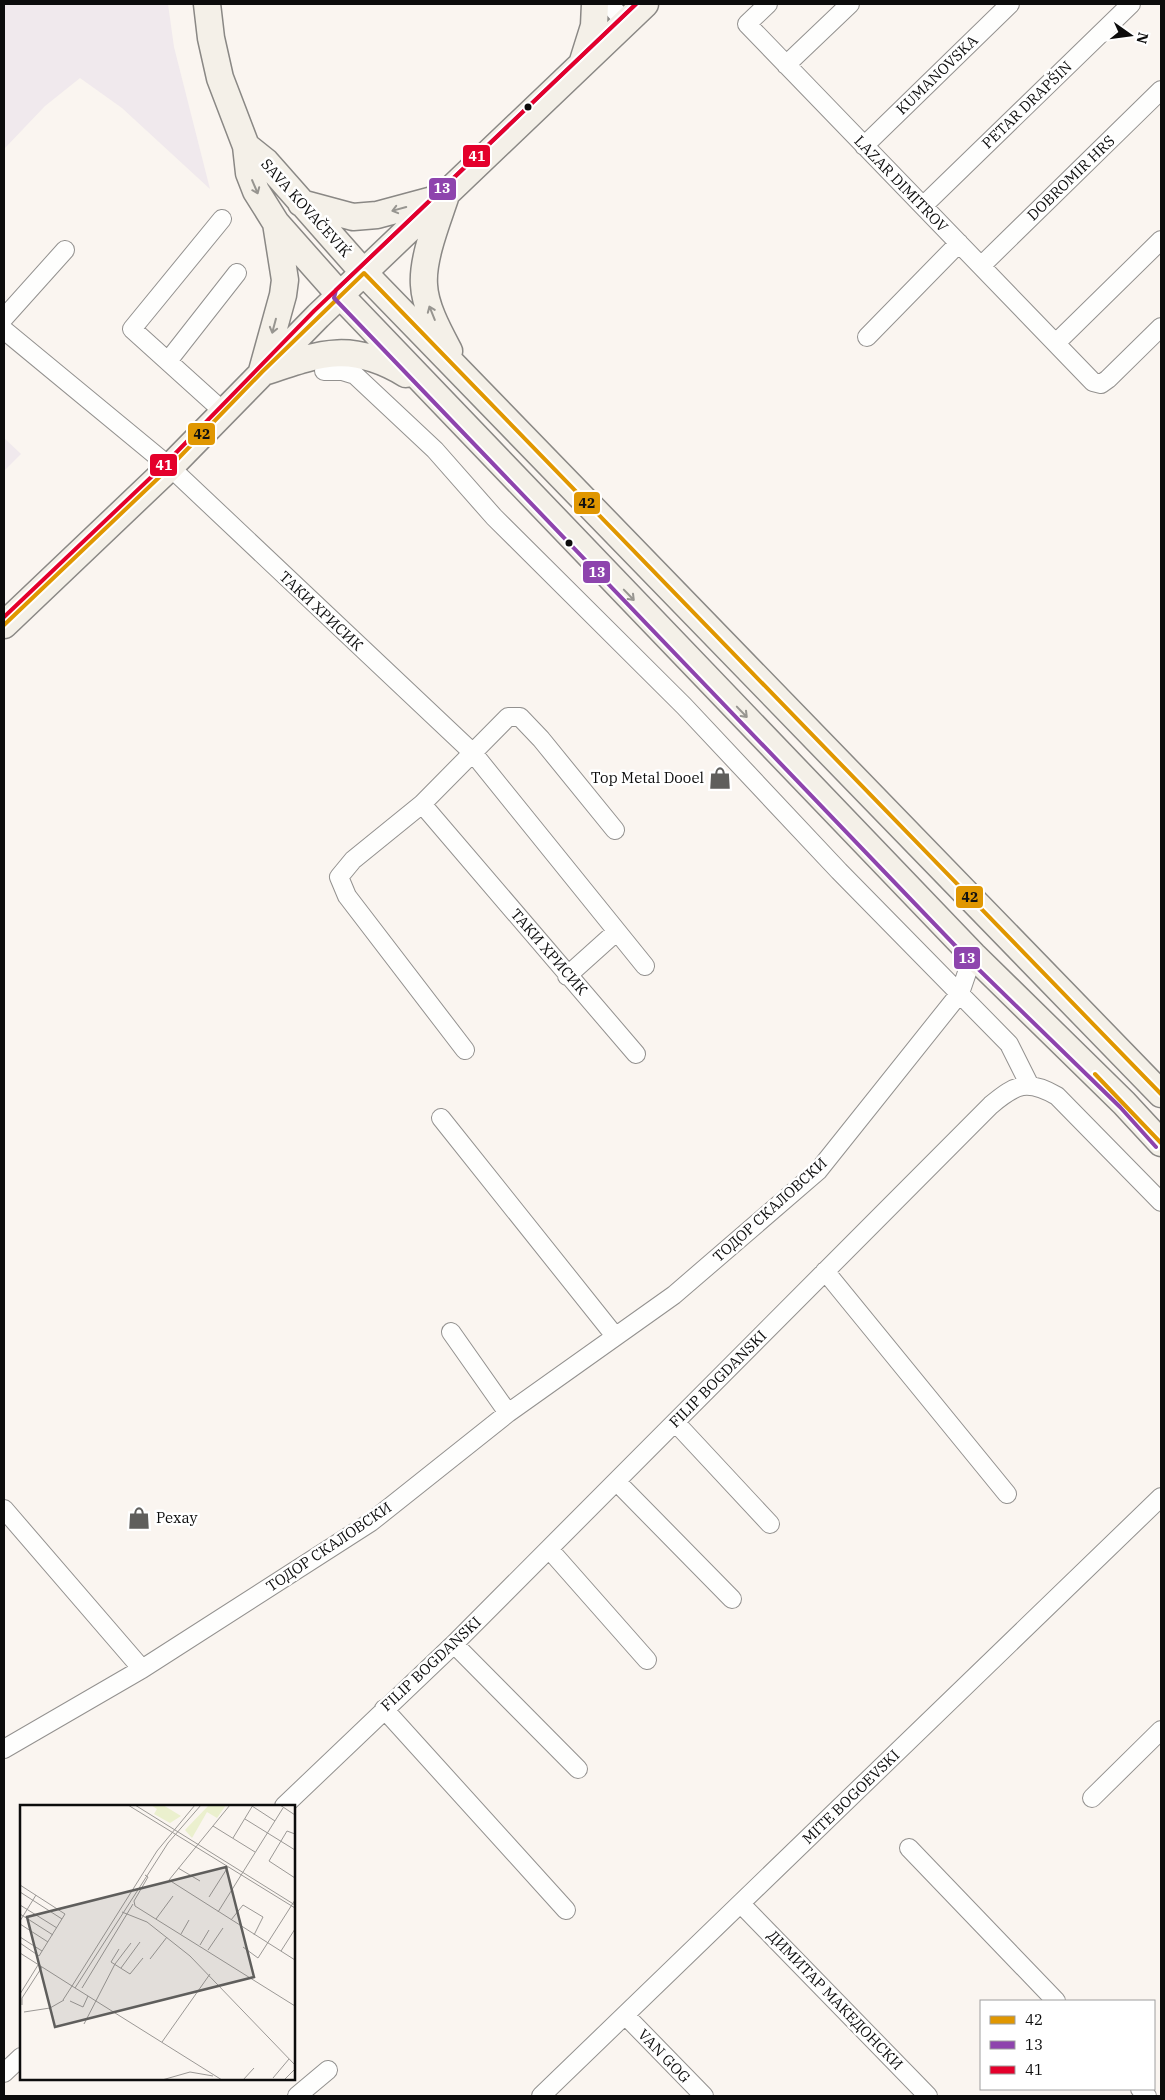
<svg xmlns="http://www.w3.org/2000/svg" width="1165" height="2100" font-family="'IBM Plex Serif',serif">
  <style>
    .industrial { fill: #f0e9ed }
    .lines { fill: none; stroke-linecap: round; stroke-linejoin: round }
    .street-casing { stroke: #93918f; stroke-width: 20 }
    .secondary-casing { stroke: #8a8885; stroke-width: 29 }
    .street { stroke: #fefefd; stroke-width: 18 }
    .secondary { stroke: #f4f0e8; stroke-width: 26 }
    .bus-1-casing { stroke: #fff; stroke-width: 8 }
    .bus-2-casing { stroke: #fff; stroke-width: 8 }
    .bus-3-casing { stroke: #fff; stroke-width: 8 }
    .bus-1 { stroke: #e09701; stroke-width: 4 }
    .bus-2 { stroke: #8e44ad; stroke-width: 4 }
    .bus-3 { stroke: #e4002b; stroke-width: 4 }
    .oneway { stroke: #979590 }
    .bus-dot { fill: #0c0c0c; stroke: #fff; stroke-width: 2 }
    .labels { text-anchor: middle; stroke-width: 5; stroke-linejoin: round; paint-order: stroke }
    .street-label { font-size: 15px; fill: #0c0c0c; stroke: #fff }
    .poi-label { font-size: 15px; fill: #0c0c0c; stroke: #fff; text-anchor: end }
    .inset-road { fill: none; stroke: #9b9895; stroke-width: 1 }
    .view { fill: #5f5e5c; fill-opacity: 0.15; stroke: #5f5e5c; stroke-width: 2.5 }
    .inset-edge { fill: none; stroke: #0c0c0c; stroke-width: 2.5 }
    .line-badge { stroke: #fff; stroke-width: 2 }
    .badge-label { font-size: 14px; text-anchor: middle; font-weight: bold; fill: #fff }
    .pale-badge-label { font-size: 14px; text-anchor: middle; font-weight: bold; fill: #111 }
  </style>
  <rect width="100%" height="100%" fill="#faf5f0"/>
  <!-- industrial -->
  <path class="industrial" d="M4,4h164l6,43 36,142 -88,-81 -42,-30 -35,28 -41,43z
    M4,438l17,16 -17,17z"/>
  <g class="lines">
    <defs>
      <path id="street" d="M609,4l16,18
        M768,4l-21,20 346,358 8,2 7,-5 53,-52
        M786,65l64,-61
        M864,146l146,-142
        M923,206l208,-202
        M222,219l-90,110 93,84
        M981,266l180,-176
        M4,318l61,-68
        M4,330l166,137 303,286 172,213
        M867,337l92,-94
        M1056,343l105,-103
        M168,361l69,-88
        M324,371h18l13,4 80,75 59,67 190,189 155,165 170,173 20,40
        M422,804l214,250
        M567,976l49,-44
        M465,1050l-118,-154 -8,-19 14,-17 69,-56 86,-87h12l21,22 74,91
        M441,1118l174,218
        M825,1271l182,223
        M451,1332l57,81
        M675,1422l95,102
        M617,1482l115,117
        M4,1509l138,160
        M549,1549l98,111
        M454,1644l124,125
        M384,1709l182,201
        M4,1749l138,-80 229,-147 137,-109 166,-118 144,-124 142,-178 13,-38
        M1092,1798l69,-68
        M284,1806l170,-162 537,-539c25,-21 36,-26 66,-9l104,106
        M909,1848l147,153
        M741,1904l187,192
        M625,2015l79,81
        M4,2073l17,-16
        M1140,2089l7,7
        M297,2096l31,-26
        M541,2096l620,-599"/>
      <path id="secondary" d="M207,4l4,34 9,40 26,68 3,27 7,18 20,32 64,72 633,660 151,148 37,40
        M583,61l11,-35 1,-22
        M246,146l20,16 98,111 797,821
        M445,198c-8,24 -23,61 -21,87 1,22 15,47 25,66
        M301,203l52,14 24,-2 63,-17
        M262,371l21,-76 2,-15 -9,-57
        M267,371c56,-19 86,-29 139,3
        M4,625l166,-158 148,-151 327,-312"/>
    </defs>
    <!-- street casing -->
    <use href="#street" class="street-casing"/>
    <!-- secondary casing -->
    <use href="#secondary" class="secondary-casing"/>
    <!-- street -->
    <use href="#street" class="street"/>
    <!-- secondary -->
    <use href="#secondary" class="secondary"/>
    <defs>
      <path id="bus-1" d="M4,625l166,-158 92,-95 102,-99 797,821
        M1095,1074l66,69"/>
      <path id="bus-2" d="M636,4l-300,286 -2,8 634,661 152,148 36,40"/>
      <path id="bus-3" d="M4,617l162,-154 148,-152 322,-307"/>
    </defs>
    <!-- bus-1 casing -->
    <use href="#bus-1" class="bus-1-casing"/>
    <!-- bus-2 casing -->
    <use href="#bus-2" class="bus-2-casing"/>
    <!-- bus-3 casing -->
    <use href="#bus-3" class="bus-3-casing"/>
    <!-- bus-1 -->
    <use href="#bus-1" class="bus-1"/>
    <!-- bus-2 -->
    <use href="#bus-2" class="bus-2"/>
    <!-- bus-3 -->
    <use href="#bus-3" class="bus-3"/>
  </g>
  <!-- one-way arrows -->
  <defs><path id="oneway-shaft" d="M-6 0H5M1.5-3L5.5 0L1.5 3" fill="none" stroke-width="1.6" stroke-linecap="round" stroke-linejoin="round" transform="scale(1.25)"/></defs>
  <g class="oneway">
    <use href="#oneway-shaft" transform="translate(255 187) rotate(67)"/>
    <use href="#oneway-shaft" transform="translate(399 209) rotate(165)"/>
    <use href="#oneway-shaft" transform="translate(432 313) rotate(-112)"/>
    <use href="#oneway-shaft" transform="translate(274 326) rotate(105)"/>
    <use href="#oneway-shaft" transform="translate(629 595) rotate(46)"/>
    <use href="#oneway-shaft" transform="translate(742 712) rotate(46)"/>
  </g>
  <!-- icons -->
  <defs>
    <symbol id="shop-bare" viewBox="-9 -9 18 18"><path d="M-5-2.5h2.3a2.7 3.5 0 0 1 5.4 0H5L5.5 6h-11ZM-1.5-2.5h3a1.5 2.3 0 0 0-3 0Z" fill="#5f5e5c" stroke="#fff" stroke-width="2.5" paint-order="stroke"/></symbol>
  </defs>
  <g fill-rule="evenodd">
    <use href="#shop-bare" x="704" y="762" width="32" height="32"/>
    <use href="#shop-bare" x="123" y="1502" width="32" height="32"/>
  </g>
  <!-- markers -->
  <g class="bus-dot">
    <circle cx="528" cy="107" r="4.5"/>
    <circle cx="569" cy="543" r="4.5"/>
  </g>
  <g class="labels">
    <!-- street labels -->
    <g class="street-label">
      <text transform="translate(937 75) rotate(-44)" y="5">KUMANOVSKA</text>
      <text transform="translate(1027 105) rotate(-44)" y="5">PETAR DRAPŠIN</text>
      <text transform="translate(1071 178) rotate(-44)" y="5">DOBROMIR HRS</text>
      <text transform="translate(901 184) rotate(46)" y="5">LAZAR DIMITROV</text>
      <text transform="translate(306 208) rotate(48)" y="5">SAVA KOVAČEVIḰ</text>
      <text transform="translate(321 611) rotate(43)" y="5">ТАКИ ХРИСИК</text>
      <text transform="translate(549 952) rotate(49)" y="5">ТАКИ ХРИСИК</text>
      <text transform="translate(770 1210) rotate(-42)" y="5">ТОДОР СКАЛОВСКИ</text>
      <text transform="translate(718 1379) rotate(-45)" y="5">FILIP BOGDANSKI</text>
      <text transform="translate(329 1547) rotate(-34)" y="5">ТОДОР СКАЛОВСКИ</text>
      <text transform="translate(431 1664) rotate(-43)" y="5">FILIP BOGDANSKI</text>
      <text transform="translate(851 1797) rotate(-44)" y="5">MITE BOGOEVSKI</text>
      <text transform="translate(835 2000) rotate(46)" y="5">ДИМИТАР МАКЕДОНСКИ</text>
      <text transform="translate(664 2056) rotate(46)" y="5">VAN GOG</text>
    </g>
    <!-- poi labels -->
    <g class="poi-label">
      <text x="704" y="783">Top Metal Dooel</text>
      <text x="156" y="1523" text-anchor="start">Рехау</text>
    </g>
  </g>
  <!-- overview -->
  <g transform="translate(20 1805)">
    <rect width="275" height="275" fill="#faf5f0"/>
    <path d="M131,0h12l18,11 -11,7 -16,-9 3,-5zM189,0h17l-9,13 -10,-6 -15,26 -7,-8z" fill="#ebf0ce"/>
    <path class="inset-road" d="M108,0l167,103M115,0l160,100M210,0l-61,75 126,80M260,0l15,10M232,1l23,15M225,14l50,31M193,21l42,26M275,29l-8,-3 -18,30 26,17M213,33l20,-33M158,63l22,13M125,70l3,2 -14,24 1,5 160,100M0,80l45,29 -26,42 -19,-13M0,87l42,27M189,92l19,-30M0,100l37,23M102,107l25,10 43,34 105,109M198,107l65,-104M0,109l33,21M136,114l17,-23M211,115l12,-15 20,12 -9,18M0,116l16,-26M0,119l28,18M161,129l8,-14M0,132l22,14M180,140l9,-15M223,142l15,11 37,-58M99,144l-8,13 19,12 13,-16M188,145l15,-22M261,146l14,-22M0,148l52,33 85,-135 38,-46M130,154l17,-22M101,163l19,-26M55,183l93,-145 33,-38M62,183l51,-84M0,189l18,-29M43,195l9,-14 150,94M50,196l13,6 5,-11M2,200v-7l20,-31M4,207l26,-4 14,-8M64,219l31,-60 16,-21M142,237l48,-68M253,273l16,-19M142,275l28,-8 23,4M223,275l11,-12M264,275l11,-11"/>
    <path class="view" d="M206,62l28,110 -199,50 -28,-110z"/>
    <rect width="275" height="275" class="inset-edge"/>
  </g>
  <g class="line-badge">
    <rect x="462" y="144" width="29" height="24" rx="5" fill="#e4002b"/>
    <rect x="428" y="177" width="29" height="24" rx="5" fill="#8e44ad"/>
    <rect x="187" y="422" width="29" height="24" rx="5" fill="#e09701"/>
    <rect x="149" y="453" width="29" height="24" rx="5" fill="#e4002b"/>
    <rect x="573" y="491" width="28" height="24" rx="5" fill="#e09701"/>
    <rect x="582" y="560" width="29" height="24" rx="5" fill="#8e44ad"/>
    <rect x="955" y="885" width="29" height="24" rx="5" fill="#e09701"/>
    <rect x="953" y="946" width="28" height="24" rx="5" fill="#8e44ad"/>
  </g>
  <g class="badge-label">
    <text x="477" y="161">41</text>
    <text x="442" y="193">13</text>
    <text x="164" y="470">41</text>
    <text x="597" y="577">13</text>
    <text x="967" y="963">13</text>
  </g>
  <g class="pale-badge-label">
    <text x="202" y="439">42</text>
    <text x="587" y="508">42</text>
    <text x="970" y="902">42</text>
  </g>
  <!-- border -->
  <rect width="1165" height="2100" fill="none" stroke="#0c0c0c" stroke-width="10"/>
  <!-- legend -->
  <rect x="980" y="2000" width="175" height="90" fill="#ffffff" stroke="#9e9e9e"/>
  <rect x="990" y="2016" width="25" height="8" fill="#e09701" stroke="#9e9e9e"/>
  <text x="1025" y="2025" font-size="15" fill="#0c0c0c">42</text>
  <rect x="990" y="2041" width="25" height="8" fill="#8e44ad" stroke="#9e9e9e"/>
  <text x="1025" y="2050" font-size="15" fill="#0c0c0c">13</text>
  <rect x="990" y="2066" width="25" height="8" fill="#e4002b" stroke="#9e9e9e"/>
  <text x="1025" y="2075" font-size="15" fill="#0c0c0c">41</text>
  <!-- north arrow -->
  <g transform="translate(1130 35) rotate(104)" stroke="#ffffff" stroke-width="4" paint-order="stroke">
  <path d="M0-4L9 19L0 12L-9 19Z" fill="#0c0c0c"/>
  <text y="-8" font-size="14" font-weight="bold" text-anchor="middle" fill="#0c0c0c">N</text>
  </g>
</svg>
